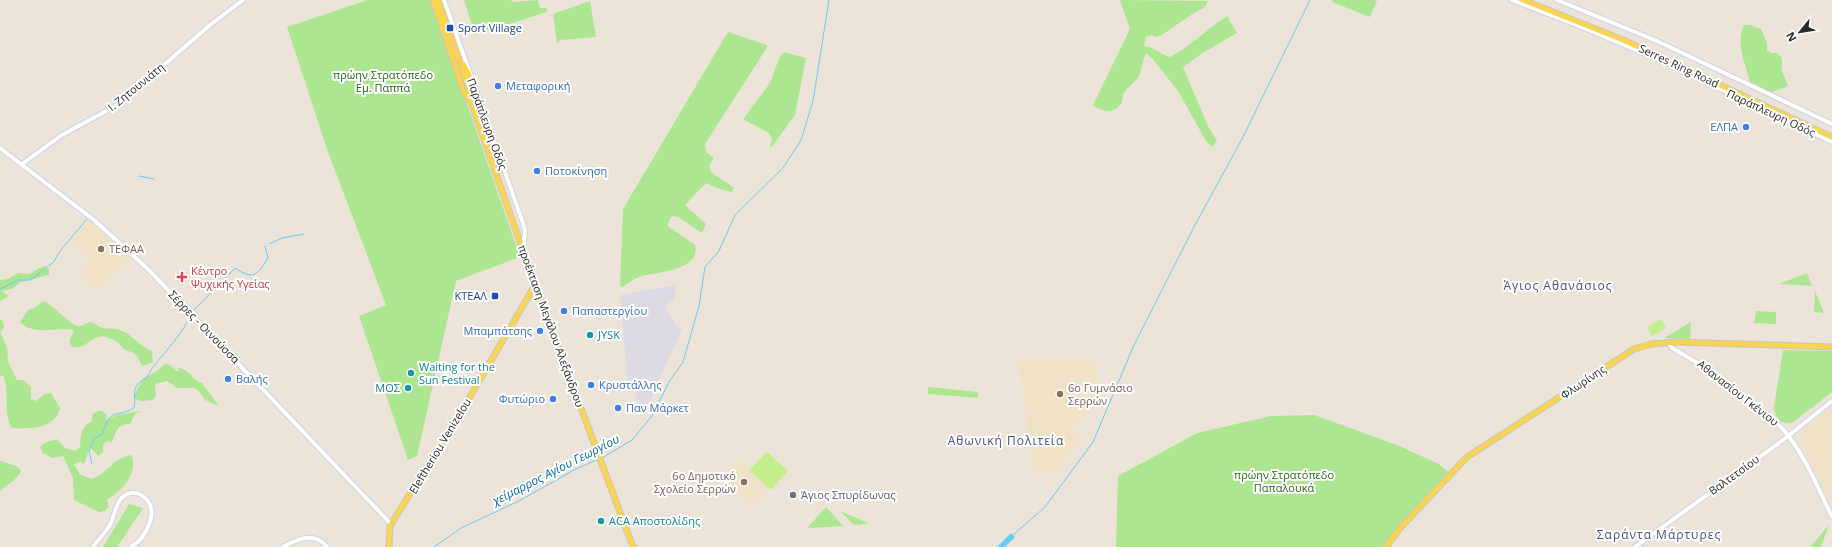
<svg xmlns="http://www.w3.org/2000/svg" width="1832" height="547" font-family="'Open Sans',sans-serif">
  <style>
    .industrial { fill: #dddae3 }
    .education { fill: #efe2c7 }
    .green { fill: #ade691 }
    .pitch { fill: #c3ee8c }
    .water { fill: #64ccf5 }
    .lines { fill: none; stroke-linecap: round; stroke-linejoin: round }
    .stream { stroke: #64ccf5; stroke-width: 1 }
    .minor-casing { stroke: #ced2e3; stroke-width: 6 }
    .major-casing { stroke: #c7c7c7; stroke-width: 7 }
    .minor { stroke: #fff; stroke-width: 4 }
    .major { stroke: #f8d451; stroke-width: 5 }
    .transit-dot { fill: #1a4fb4; stroke: #fff; stroke-width: 1.5 }
    .shop-dot { fill: #3f7fe0; stroke: #fff; stroke-width: 1.5 }
    .education-dot { fill: #8d6e63; stroke: #fff; stroke-width: 1.5 }
    .health-dot { fill: #e0444e; stroke: #fff; stroke-width: 1.5 }
    .culture-dot { fill: #0f9aa8; stroke: #fff; stroke-width: 1.5 }
    .worship-dot { fill: #6b7280; stroke: #fff; stroke-width: 1.5 }
    .labels { text-anchor: middle; stroke-width: 4; stroke-linejoin: round; paint-order: stroke }
    .transit-label { font-size: 11px; fill: #164399; stroke: #fff; text-anchor: start }
    .street-label { font-size: 11px; fill: #282828; stroke: #fff }
    .park-label { font-size: 11px; fill: #256815; stroke: #fff }
    .shop-label { font-size: 11px; fill: #366cbe; stroke: #fff; text-anchor: start }
    .education-label { font-size: 11px; fill: #785e54; stroke: #fff; text-anchor: start }
    .health-label { font-size: 11px; fill: #be3a42; stroke: #fff; text-anchor: start }
    .culture-label { font-size: 11px; fill: #0d838f; stroke: #fff; text-anchor: start }
    .worship-label { font-size: 11px; fill: #5b616d; stroke: #fff; text-anchor: start }
    .neighbourhood-label { font-size: 12px; letter-spacing: 1px; fill: #464f7b; stroke: #fff }
    .water-label { font-size: 12px; font-style: italic; fill: #06689f; stroke: #fff }
  </style>
  <rect width="100%" height="100%" fill="#ece4d9"/>
  <!-- industrial -->
  <path class="industrial" d="M676,285l-1,13 -9,8 9,19 7,4 -39,87 -9,-28 -6,-4 -8,-89z"/>
  <!-- education -->
  <path class="education" d="M88,221l44,37 -35,34 -19,-18 11,-15 -19,-18z
    M1016,358l70,2 7,3 7,26 -19,32 -12,8 14,5v2l-27,39 -21,-5 -5,-24 -7,-55z
    M1832,406v99l-32,-64 4,-12z
    M738,458l31,30 -18,19 -30,-31z"/>
  <!-- green -->
  <path class="green" d="M367,0h64l89,257 -64,24 -39,175 -9,4 -49,-144 27,-11 -58,-153 -41,-125z
    M464,0h47l1,2 26,-2 2,8h7v4l-72,23z
    M1120,0l88,1 -3,6 -14,8 -29,20 -6,2 -5,-2 -5,2 -2,9c10,1 17,8 26,11 21,-11 37,-28 57,-41l10,17 -36,21 -18,13 25,59 9,15 -5,6 -6,-6 -28,-50 -26,-33 -6,-5c-4,8 -3,16 -8,24 -3,6 -11,10 -14,16 -2,3 -1,7 -2,9 -7,13 -20,10 -29,3l37,-76z
    M1332,0h43l2,1 -7,16 -38,-15z
    M590,1l6,36 -35,3 -4,3 -4,-29z
    M1744,25h6l11,4 6,14v7l4,3h6l5,5v13l6,15 -18,7 -20,-10c-4,-20 -15,-37 -6,-58z
    M728,32l39,13 -1,4 -61,95c0,8 3,10 9,14l-5,8 2,6 23,16 -2,4 -10,-2 -16,-7 -21,22 21,19 -4,9 -24,-16 -6,-1 -3,5 -1,5 27,19c6,25 -36,27 -53,31 -7,2 -13,6 -19,11l-3,-1 3,-77z
    M784,52l22,6 -11,57 -24,33 -1,-3 2,-5 -3,-7 -26,-14 27,-36 10,-27z
    M44,266l5,3v6l-28,7 -9,7 -10,2 7,5 -9,5v-21l8,-1 10,-6 11,1z
    M1807,273l5,13 -33,-2z
    M1815,291l9,22 -10,-1z
    M43,301c12,4 20,18 32,24 7,4 10,-4 17,-3 4,1 7,6 11,6 9,1 15,0 24,5 8,6 15,14 25,18l1,11 -11,4c-4,-8 -5,-14 -15,-15 -4,-2 -6,-6 -9,-8 -25,-18 -28,8 -46,4l-3,-5 5,-12c-17,-3 -42,6 -54,-8l8,-12 6,-2z
    M1756,311l20,1v12l-22,-1z
    M0,319l3,3 1,6 -4,4c4,9 10,18 7,28l10,20h6l8,7v12l5,2 10,-8h5l9,15c-1,4 -3,8 -6,11 -8,10 -30,10 -42,9 -10,-16 -2,-35 -8,-51l-4,-2z
    M1691,322l-1,17 -26,-1z
    M1783,350l49,1v41l-40,31 -11,-1 -5,-6 -2,-9z
    M166,363l13,9 -1,-4c12,1 13,12 24,15l17,23 -14,-6 -7,-10 -5,-2h-16l-10,-7 -12,3 1,11 -3,5c-8,0 -14,4 -19,-4l8,-16 13,-8z
    M928,387l50,5v6l-50,-4z
    M97,411h5l5,4 -1,5 11,-5 24,-4 -6,3 -5,10c-13,0 -14,8 -18,18l-6,-1 -3,5v6l-5,4 -8,-9 -6,17 -5,-2 -5,2 6,10 11,5c16,-4 21,-21 40,-24 9,17 -10,37 -24,45l2,6 -4,5 -6,1 -25,-12 -1,-22 -10,-22 -11,2 -9,-5 -3,-6 4,-4 13,-4 8,9 10,3 5,-4c1,-11 1,-21 12,-26v-6z
    M1314,415l83,30 42,19 9,8 -53,58 -13,17h-266l2,-71 79,-43 74,-17z
    M0,461l16,5 5,4c-3,11 -14,13 -21,21z
    M129,504l14,4 -26,39h-14z
    M826,507l17,19 -35,2v-1z
    M840,511l28,12v1l-14,1z
    M1829,525l-8,22h-10v-1z"/>
  <!-- pitch -->
  <path class="pitch" d="M1661,319l5,9 -14,8 -5,-9z
    M767,452l21,19 -17,19 -22,-20z"/>
  <!-- water -->
  <path class="water" d="M1011,533l4,4 -10,10h-8z"/>
  <g class="lines">
    <!-- stream -->
    <path class="stream" d="M139,176l15,3
      M269,244l13,-6 22,-4
      M0,289l19,-9h12l17,-14 5,-3 7,-12 27,-32
      M193,311l42,-43c18,12 22,8 33,-10l-3,-12
      M602,458l30,-18 20,-24 17,-34 14,-20 16,-56 6,-39 14,-16 16,-36 48,-47 18,-28 12,-39 16,-101
      M92,464l-3,-13 5,-12 8,-5c10,-28 12,-15 32,-26 2,-7 -1,-14 2,-21 3,-6 7,-7 11,-10 3,-4 4,-8 7,-11 12,-15 27,-31 36,-49
      M1013,535l32,-28 48,-65 41,-97 61,-120 47,-86 68,-139
      M434,547l27,-19 58,-27 55,-31 25,-11"/>
    <defs>
      <path id="minor" d="M444,0l79,223 2,8 -2,18
        M1512,0l77,30 70,30 173,82
        M1557,0l100,41 175,83
        M0,148l94,72 55,50 242,254
        M22,164l40,-29 57,-31 91,-79 33,-25
        M1668,342l4,6 34,20 73,57c24,25 38,61 53,92
        M93,547c5,-7 12,-14 17,-22 6,-11 6,-33 24,-32 4,0 8,2 11,5 15,13 1,40 -14,49
        M283,547c14,-8 32,-16 44,0
        M1635,547l148,-107 49,-39"/>
      <path id="major" d="M433,0l30,90 6,10
        M438,0l31,88 3,17 63,180 98,262
        M1523,0l100,40 209,97
        M463,64l6,11
        M389,547l1,-21 74,-119 71,-122
        M1386,547l14,-19 67,-71 167,-108 17,-5 27,-2 154,5"/>
    </defs>
    <!-- minor casing -->
    <use href="#minor" class="minor-casing"/>
    <!-- major casing -->
    <use href="#major" class="major-casing"/>
    <!-- minor -->
    <use href="#minor" class="minor"/>
    <!-- major -->
    <use href="#major" class="major"/>
  </g>
  <!-- markers -->
  <g class="transit-dot">
    <rect x="446" y="24" width="8" height="8" rx="2"/>
    <rect x="491" y="292" width="8" height="8" rx="2"/>
  </g>
  <g class="shop-dot">
    <circle cx="498" cy="86" r="4"/>
    <circle cx="1746" cy="127" r="4"/>
    <circle cx="537" cy="171" r="4"/>
    <circle cx="564" cy="311" r="4"/>
    <circle cx="540" cy="331" r="4"/>
    <circle cx="228" cy="379" r="4"/>
    <circle cx="591" cy="385" r="4"/>
    <circle cx="553" cy="399" r="4"/>
    <circle cx="618" cy="408" r="4"/>
  </g>
  <g class="education-dot">
    <circle cx="101" cy="249" r="4"/>
    <circle cx="1060" cy="394" r="4"/>
    <circle cx="744" cy="482" r="4"/>
  </g>
  <path class="health-dot" d="M180 271h4v4h4v4h-4v4h-4v-4h-4v-4h4z"/>
  <g class="culture-dot">
    <circle cx="590" cy="335" r="4"/>
    <circle cx="411" cy="373" r="4"/>
    <circle cx="408" cy="388" r="4"/>
    <circle cx="601" cy="521" r="4"/>
  </g>
  <circle class="worship-dot" cx="793" cy="495" r="4"/>
  <g class="labels">
    <!-- transit labels -->
    <g class="transit-label">
      <text x="458" y="32">Sport Village</text>
      <text x="487" y="300" text-anchor="end">ΚΤΕΑΛ</text>
    </g>
    <!-- street labels -->
    <g class="street-label">
      <text transform="translate(1679 66) rotate(25)" y="4">Serres Ring Road</text>
      <text transform="translate(136 87) rotate(-39)" y="4">Ι. Ζητουνιάτη</text>
      <text transform="translate(1771 113) rotate(25)" y="4">Παράπλευρη Οδός</text>
      <text transform="translate(487 124) rotate(70)" y="4">Παράπλευρη Οδός</text>
      <text transform="translate(551 326) rotate(70)" y="4">προέκταση Μεγάλου Αλεξάνδρου</text>
      <text transform="translate(204 327) rotate(46)" y="4">Σέρρες - Οινούσσα</text>
      <text transform="translate(1583 382) rotate(-34)" y="4">Φλωρίνης</text>
      <text transform="translate(1738 393) rotate(38)" y="4">Αθανασίου Γκένιου</text>
      <text transform="translate(440 446) rotate(-59)" y="4">Eleftheriou Venizelou</text>
      <text transform="translate(1734 475) rotate(-36)" y="4">Βαλτετσίου</text>
    </g>
    <!-- park labels -->
    <g class="park-label">
      <text x="383" y="79">πρώην Στρατόπεδο<tspan x="383" dy="13">Εμ. Παππά</tspan></text>
      <text x="1284" y="479">πρώην Στρατόπεδο<tspan x="1284" dy="13">Παπαλουκά</tspan></text>
    </g>
    <!-- shop labels -->
    <g class="shop-label">
      <text x="506" y="90">Μεταφορική</text>
      <text x="1738" y="131" text-anchor="end">ΕΛΠΑ</text>
      <text x="545" y="175">Ποτοκίνηση</text>
      <text x="572" y="315">Παπαστεργίου</text>
      <text x="532" y="335" text-anchor="end">Μπαμπάτσης</text>
      <text x="236" y="383">Βαλής</text>
      <text x="599" y="389">Κρυστάλλης</text>
      <text x="545" y="403" text-anchor="end">Φυτώριο</text>
      <text x="626" y="412">Παν Μάρκετ</text>
    </g>
    <!-- education labels -->
    <g class="education-label">
      <text x="109" y="253">ΤΕΦΑΑ</text>
      <text x="1068" y="392">6ο Γυμνάσιο<tspan x="1068" dy="13">Σερρών</tspan></text>
      <text x="736" y="480" text-anchor="end">6ο Δημοτικό<tspan x="736" dy="13">Σχολείο Σερρών</tspan></text>
    </g>
    <!-- health labels -->
    <g class="health-label">
      <text x="191" y="275">Κέντρο<tspan x="191" dy="13">Ψυχικής Υγείας</tspan></text>
    </g>
    <!-- culture labels -->
    <g class="culture-label">
      <text x="598" y="339">JYSK</text>
      <text x="419" y="371">Waiting for the<tspan x="419" dy="13">Sun Festival</tspan></text>
      <text x="400" y="392" text-anchor="end">ΜΟΣ</text>
      <text x="609" y="525">ACA Αποστολίδης</text>
    </g>
    <!-- worship labels -->
    <g class="worship-label">
      <text x="801" y="499">Άγιος Σπυρίδωνας</text>
    </g>
    <!-- neighbourhood labels -->
    <g class="neighbourhood-label">
      <text x="1558" y="290">Άγιος Αθανάσιος</text>
      <text x="1006" y="445">Αθωνική Πολιτεία</text>
      <text x="1659" y="539">Σαράντα Μάρτυρες</text>
    </g>
    <!-- water labels -->
    <g class="water-label">
      <text transform="translate(556 470) rotate(-27)" y="4">χείμαρρος Αγίου Γεωργίου</text>
    </g>
  </g>
  <!-- north arrow -->
  <g transform="translate(1800 32) rotate(240)" stroke="#ffffff" stroke-width="3" paint-order="stroke">
  <path d="M0-3L7 15L0 10L-7 15Z" fill="#282828"/>
  <text y="-6" font-size="11" font-weight="bold" text-anchor="middle" fill="#282828">N</text>
  </g>
</svg>
